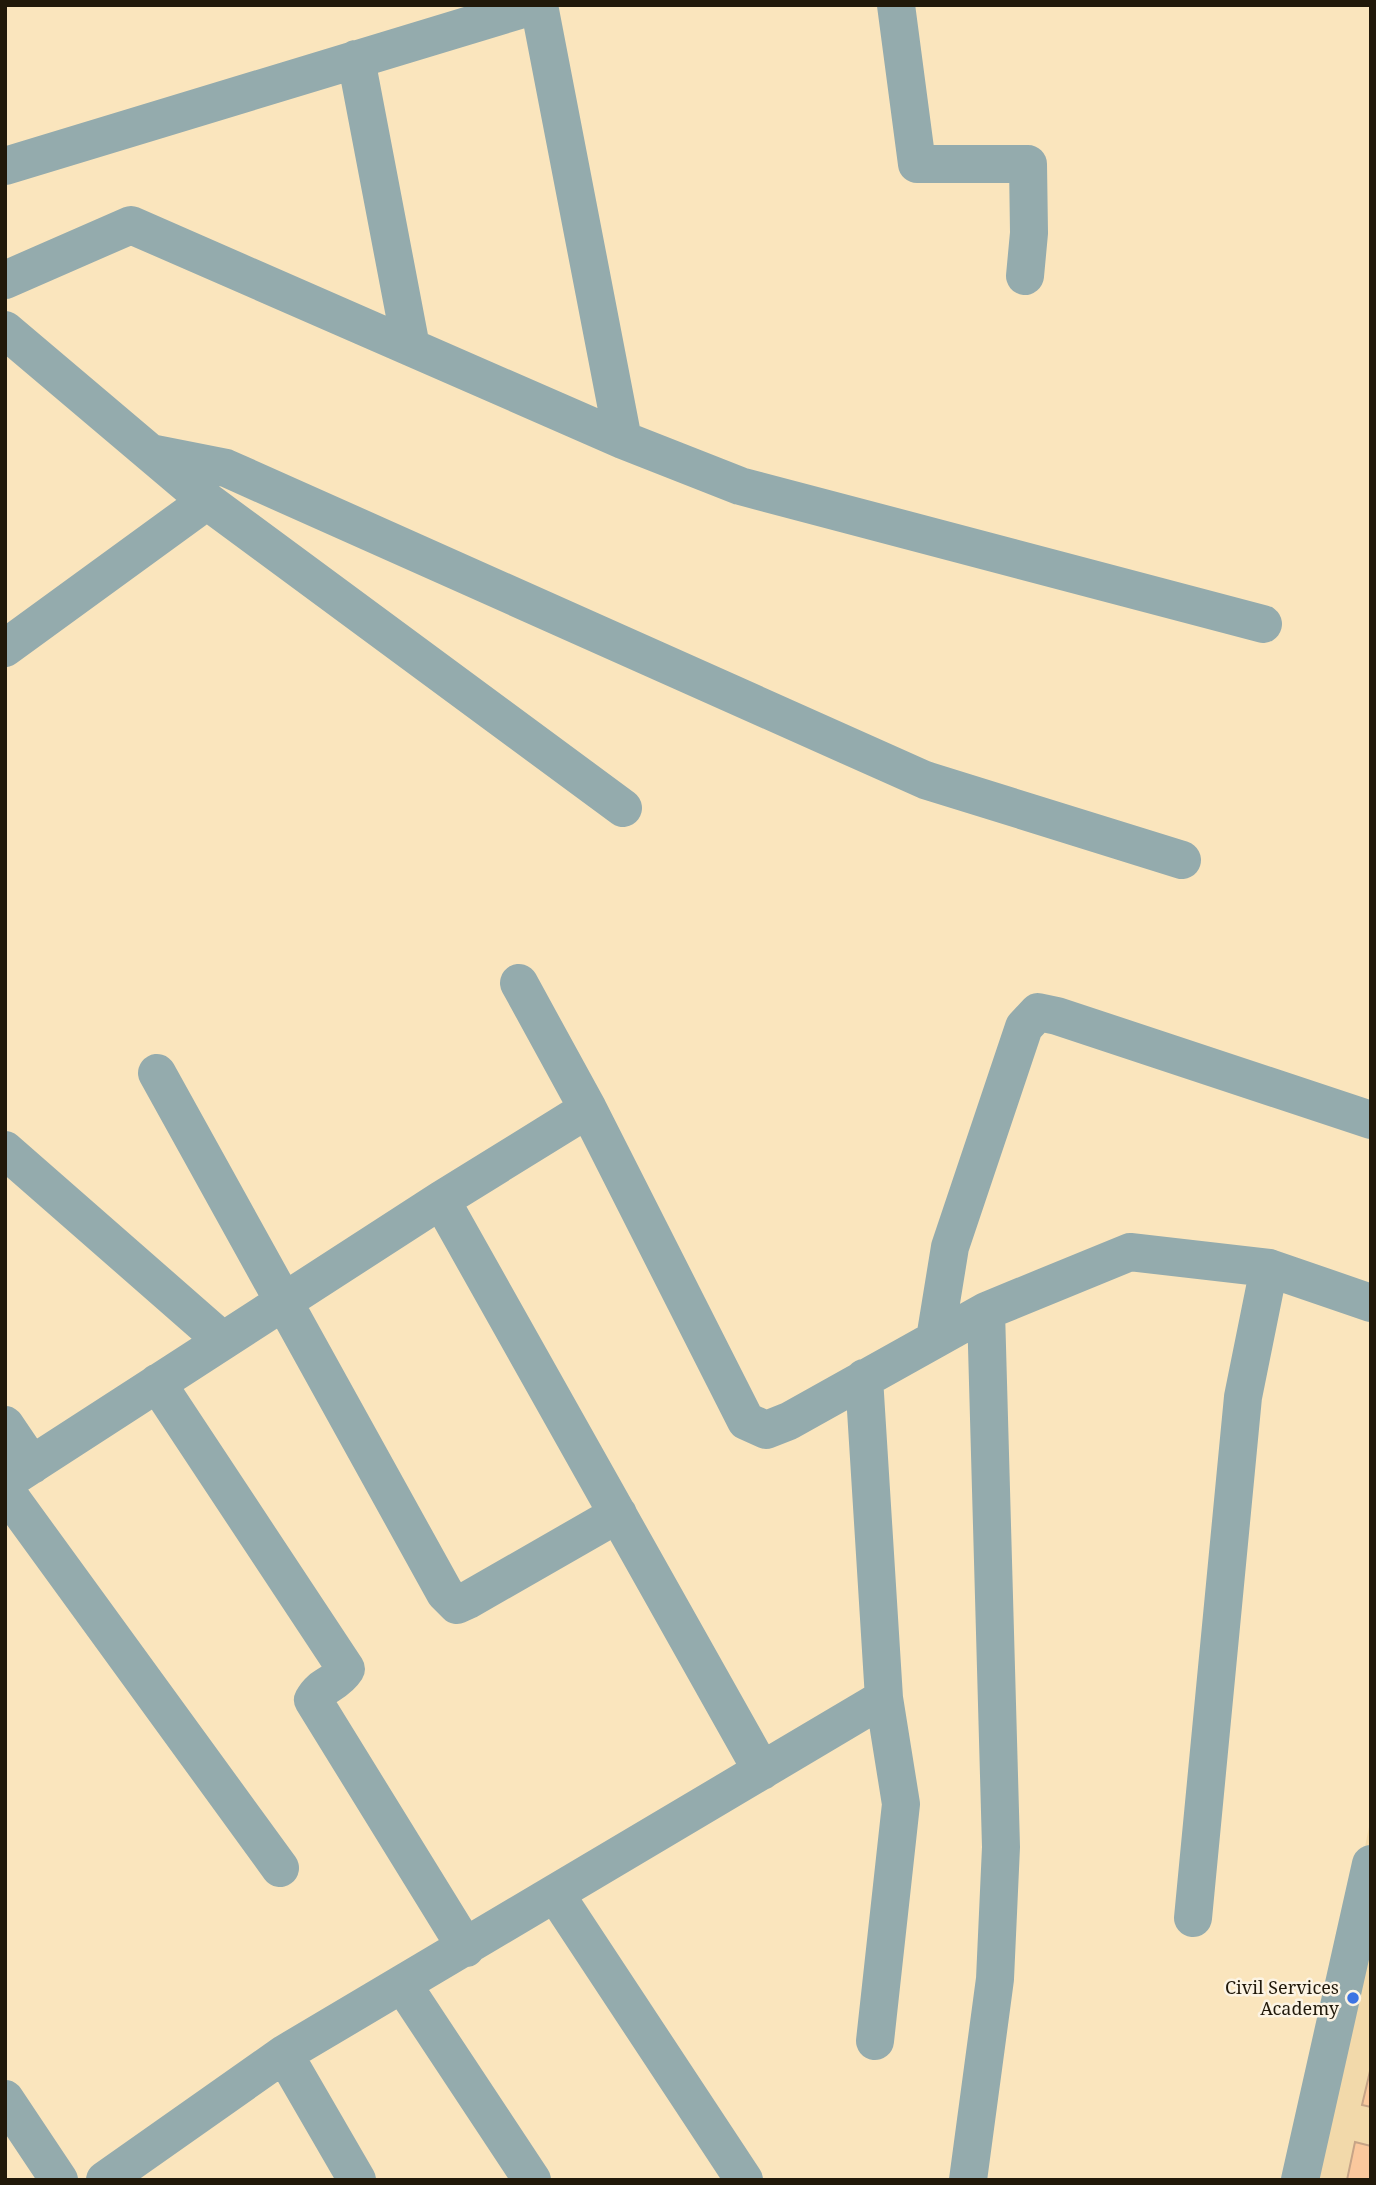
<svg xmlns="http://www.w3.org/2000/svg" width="1376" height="2185" font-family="'Noto Serif',serif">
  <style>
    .built { fill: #f2d9aa }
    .building { fill: #fac89d; stroke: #c6a487; stroke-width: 2 }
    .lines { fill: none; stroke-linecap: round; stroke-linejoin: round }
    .minor { stroke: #94abad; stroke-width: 38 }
    .poi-dot { fill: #3d74e3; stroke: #fcf4e4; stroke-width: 2.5 }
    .labels { text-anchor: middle; stroke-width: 5; stroke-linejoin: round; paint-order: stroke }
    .poi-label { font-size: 18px; fill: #21190a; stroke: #fcf4e4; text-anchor: end }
  </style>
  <rect width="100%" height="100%" fill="#fae5bd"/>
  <!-- built -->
  <path class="built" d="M1371,1817v363h-73z"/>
  <!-- building -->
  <path class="building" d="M1371,2067v40l-9,-2z
    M1355,2142l16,4v34h-24z"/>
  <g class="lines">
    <!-- minor -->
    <path class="minor" d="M539,5l84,435
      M896,5l21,159h111l1,69 -4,43
      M356,59l55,288
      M5,166l531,-161
      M5,280l126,-55 492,215 117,46 523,138
      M5,330l202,171 416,307
      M150,453l76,15 699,312 257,80
      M5,648l202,-147
      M519,983l69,126 158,312 20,9 23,-9 197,-110 144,-59 139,16 102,35
      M157,1073l288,520 12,12 11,-5 150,-86
      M5,1150l218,191
      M441,1200l321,571
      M935,1339l15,-92 74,-220 14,-15 19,4 314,104
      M157,1383l189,286c-11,17 -24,14 -33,31l153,248
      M5,1425l27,40
      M5,1482l436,-282 147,-91
      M5,1490l275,378
      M556,1895l188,285
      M1193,1918l50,-521 26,-129
      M403,1985l129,195
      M875,2041l26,-237 -17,-106
      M284,2054l73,126
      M5,2099l54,81
      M105,2180l179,-126 600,-356 -20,-320
      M968,2180l27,-201 6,-132 -15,-536
      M1300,2180l71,-316"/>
  </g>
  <!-- markers -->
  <circle class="poi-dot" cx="1353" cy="1998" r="7"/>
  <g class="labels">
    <!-- poi labels -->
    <g class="poi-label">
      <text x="1339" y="1994">Civil Services<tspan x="1339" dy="21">Academy</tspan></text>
    </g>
  </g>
  <!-- border -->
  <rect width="1376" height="2185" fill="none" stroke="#21190a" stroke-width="14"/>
</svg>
